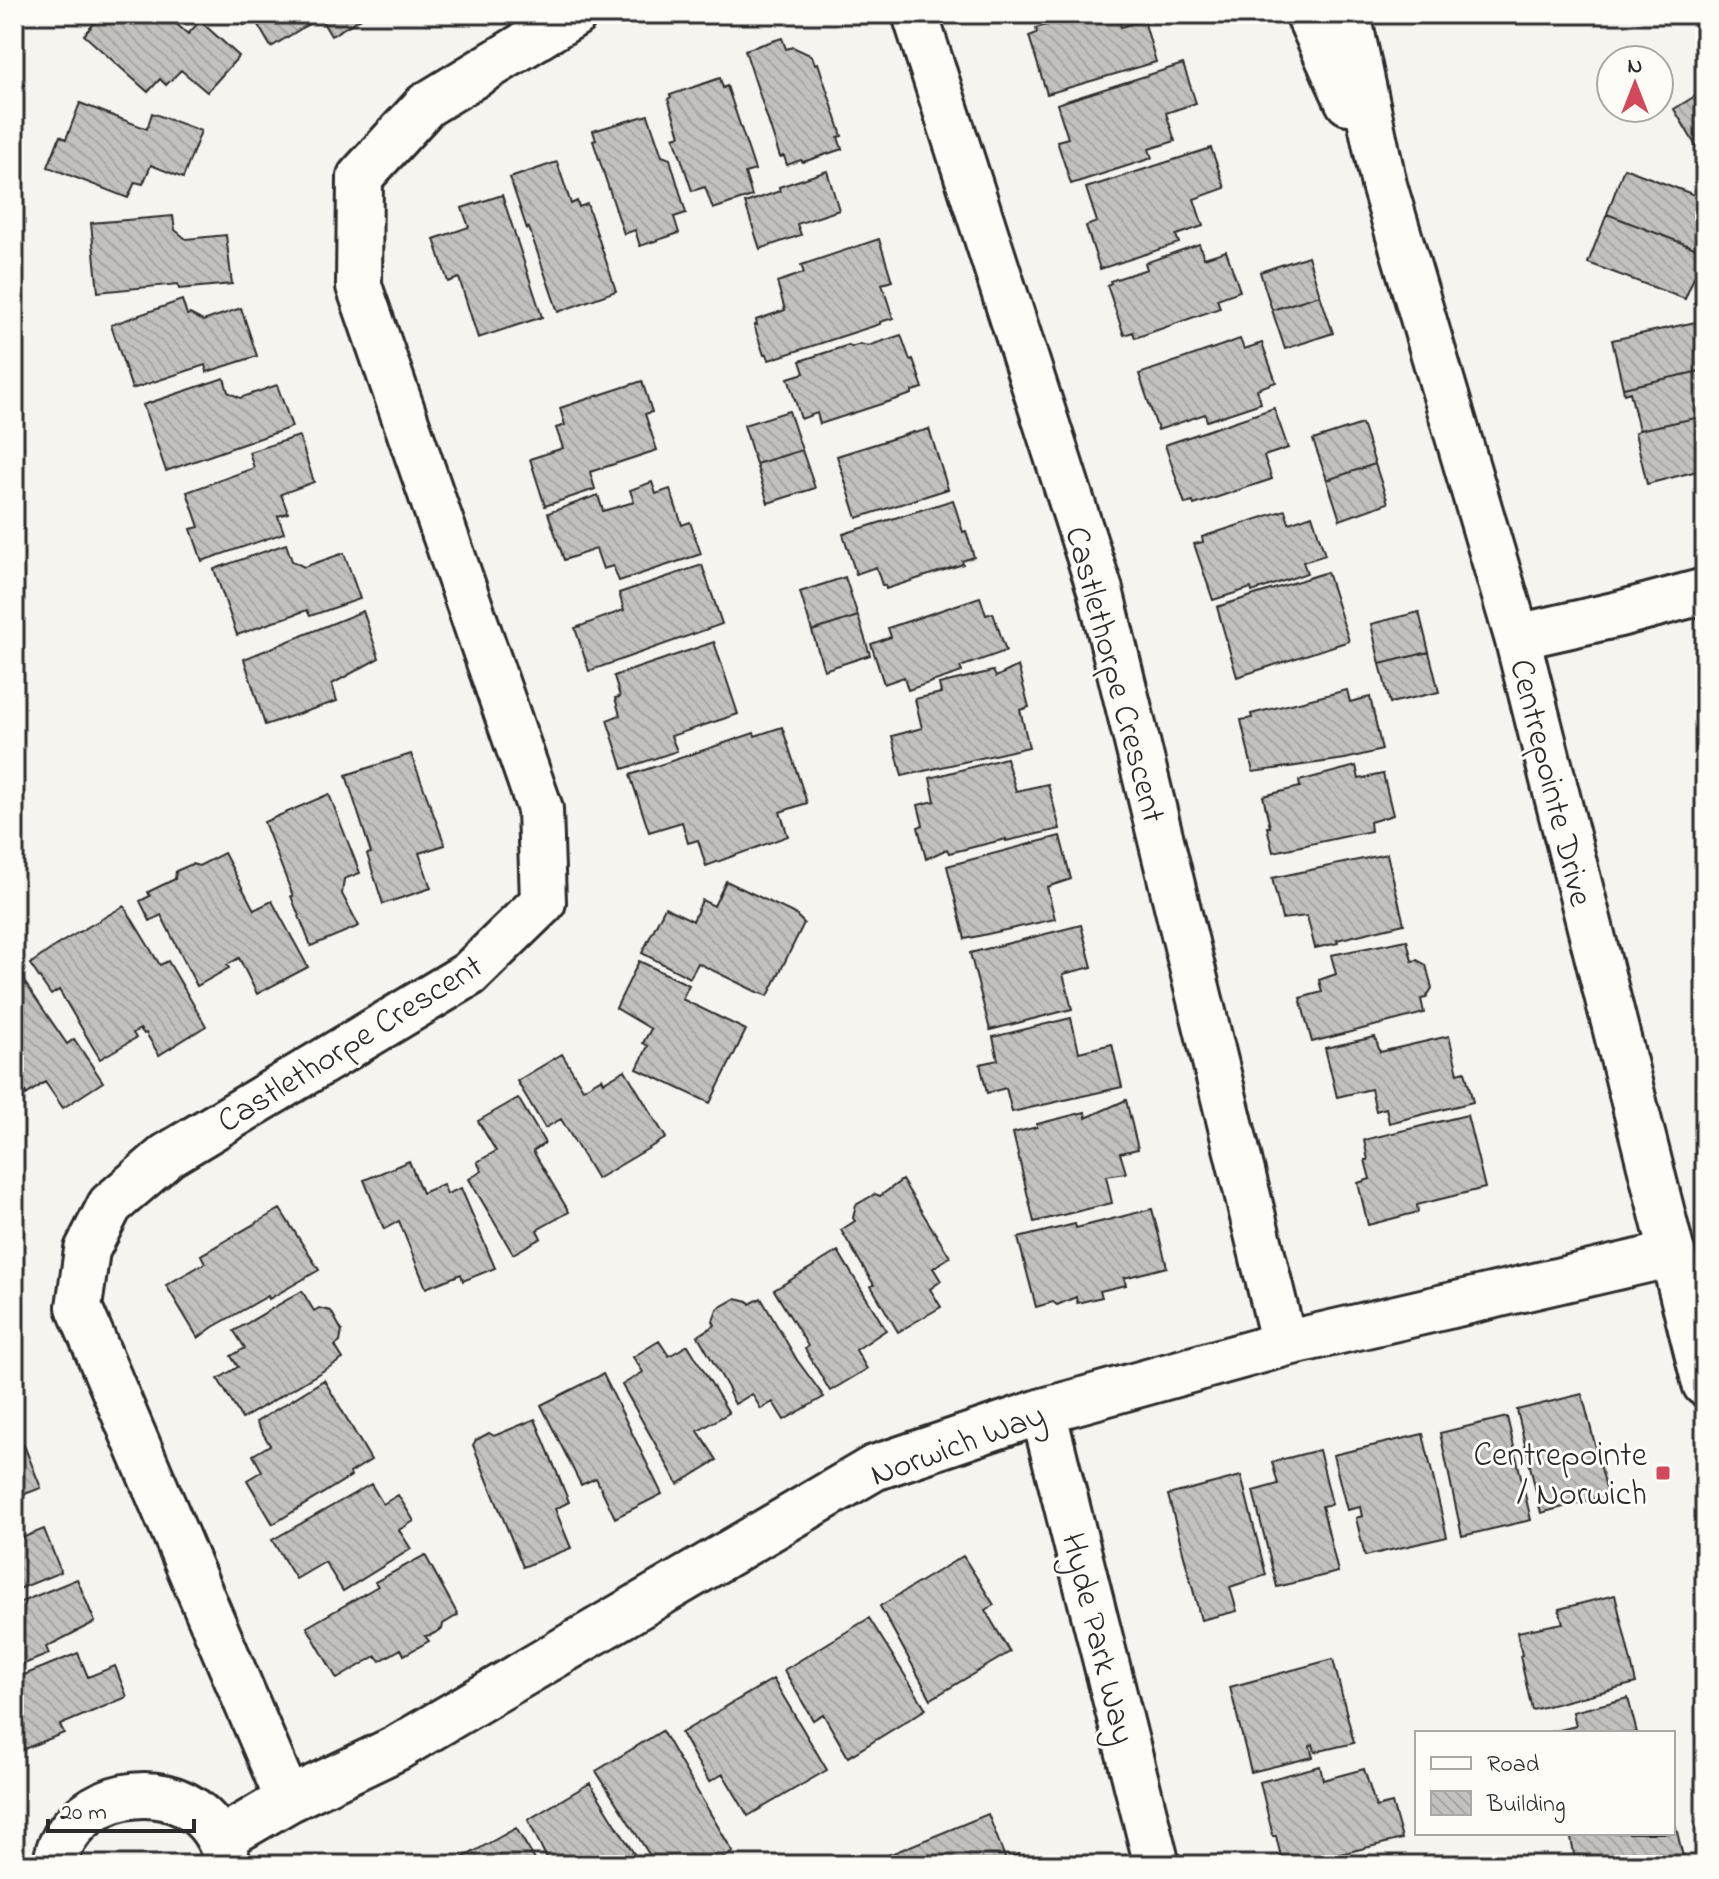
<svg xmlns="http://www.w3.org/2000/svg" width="1719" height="1879" font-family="'Indie Flower',sans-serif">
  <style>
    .building { fill: url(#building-back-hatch); stroke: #2b2b2b; stroke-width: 2 }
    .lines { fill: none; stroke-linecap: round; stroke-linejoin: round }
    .street-casing { stroke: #2b2b2b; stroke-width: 50 }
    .secondary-casing { stroke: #2b2b2b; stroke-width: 50 }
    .street { stroke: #fdfcf7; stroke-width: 44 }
    .secondary { stroke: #fdfcf7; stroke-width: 44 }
    .poi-dot { fill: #d1495b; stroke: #fdfcf7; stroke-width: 3 }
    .labels { text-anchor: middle; stroke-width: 6; stroke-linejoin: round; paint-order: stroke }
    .street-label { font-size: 34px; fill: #2b2b2b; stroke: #fdfcf7 }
    .poi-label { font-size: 34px; fill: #2b2b2b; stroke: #fdfcf7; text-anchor: end }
  </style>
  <defs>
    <pattern id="building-back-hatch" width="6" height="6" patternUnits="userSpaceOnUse" patternTransform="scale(2)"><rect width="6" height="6" fill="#c2c1be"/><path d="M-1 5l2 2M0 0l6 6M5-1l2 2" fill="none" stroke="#a7a6a3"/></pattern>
  </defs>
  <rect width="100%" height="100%" fill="#f5f4ef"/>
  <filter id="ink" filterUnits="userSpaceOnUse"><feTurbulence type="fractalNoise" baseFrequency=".0125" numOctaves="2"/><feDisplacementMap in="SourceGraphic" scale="16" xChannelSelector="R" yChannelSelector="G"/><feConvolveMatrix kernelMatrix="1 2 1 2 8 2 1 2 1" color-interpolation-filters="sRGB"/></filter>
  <g filter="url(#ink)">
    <!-- building -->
    <path class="building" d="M102,14h5l3,2 1,-2h54l23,20 12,-13 39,35 -32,36 -26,-22 -15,15 -6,-6 -12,13 -64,-57z
      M237,14h70l5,8 -41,25 -17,-29 -10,7z
      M318,14h50l-37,22z
      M1083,14h34l4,13 23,-7 12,42 -109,32 -18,-58 8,-3 -1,-5z
      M782,38l4,11 7,-2 19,9 3,8 3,-1 24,73 -4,1 4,12 -39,13 -2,-2 -14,5 -3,-9 -4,1 -35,-107z
      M1183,64l13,39 -30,10 9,28 -26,8 3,9 -81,26 -14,-43 11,-3 -11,-34z
      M720,78l3,10 4,-2 28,84 -10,3 7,23 -39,13 -8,-22 -13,4 -18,-54 6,-2 -12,-36 3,-2 -1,-2z
      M1705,90v71l-31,-52z
      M80,103l67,26 5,-16 49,18 -18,47 -32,-13 -8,19 -8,-2 -7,16 -80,-31 12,-31 6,3z
      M648,115l14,41 8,3 16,54 -12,4 5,16 -39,13 -5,-16 -11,4 -31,-93 3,-1 -3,-9z
      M1211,148l14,40 -31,11 9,27 -27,9 3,8 -79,26 -14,-43 11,-4 -11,-34z
      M557,162l14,42 6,-3 2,6 8,-3 29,87 -58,21 -29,-84 -2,1 -17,-51z
      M1624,168l81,31v53l-98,-38z
      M827,171l12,39 -42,14 4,11 -41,14 -15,-46 35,-12 -1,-4z
      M502,195l40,122 -64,21 -19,-60 -11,4 -14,-43 35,-12 -7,-19z
      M1607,214l98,38v29l-11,-4 -9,22 -97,-36z
      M173,216l2,14 11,9 40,-4 6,49 -53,5 -1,-5 -80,8 -7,-69z
      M879,239l13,42 -10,3 11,34 -13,4v2l-111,36 -2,-6 -3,1 -10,-30h3l-1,-5 29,-10 -8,-28 27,-9 -3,-8z
      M1199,244l5,14 22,-7 14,40 -23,8 3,9 -85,30 -2,-6 -9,3 -17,-50 4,-2 -1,-2 37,-12 -2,-6z
      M1308,256l12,39 -48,15 -12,-38z
      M1320,295l13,38 -48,16 -13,-39z
      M182,300l5,15 3,-1 13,7 38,-13 16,48 -50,16 -2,-7 -73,24 -21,-64z
      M1705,320v50l-82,18 -11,-48z
      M901,335l9,25 3,-1 10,29 -11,3v3l-92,30 -3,-11 -16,6 -13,-41 16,-5 -4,-12 49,-16 2,2 9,-3 8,2z
      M1240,339l4,10 18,-6 14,39 -19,7 4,14 -54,18 -2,-7 -47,16 -19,-56z
      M1705,370v46l-66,14 -9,-38 -6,2 -1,-6z
      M224,378l4,14 12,6 37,-13 15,42 -126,44 -23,-66z
      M642,381l10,31 -7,2 12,36 -67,22 5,17 -50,17 -15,-47 33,-11 -7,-20 9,-3 -5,-17z
      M1274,408l14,40 -24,8 8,23 -78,26 -1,-3 -8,2 -20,-59z
      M789,411l13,39 -46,14 -12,-39z
      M1705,416v53l-58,15 -12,-51 4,-3z
      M1362,424l13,40 -48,16 -14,-40z
      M929,429l19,60 -91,29 -20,-62 77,-24 1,1z
      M299,436l15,46 -33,12 7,19 -10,3 6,17 -82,28 -11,-32 8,-2 -12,-35 67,-24 -5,-16z
      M802,450l13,38 -47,15 -12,-39z
      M1375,464l13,39 -48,17 -13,-40z
      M652,482l4,12 14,-5 12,36 8,-3 11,32 -82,27 -6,-15 -10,3 -7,-20 -32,11 -16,-47 50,-18 5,16 31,-9 -4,-12z
      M953,500l10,32 3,-1 8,26 -12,4 1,3 -77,25 -1,-4h-3l-6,-18 -20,7 -13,-40z
      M1285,510l4,13 23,-8 13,40 -22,7 4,11 -55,19 -1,-4 -38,12 -19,-56 9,-2 -1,-5z
      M286,544l6,17 12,6 40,-14 16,46 -50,17 -3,-6 -70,25 -23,-66z
      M702,565l20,59 -133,47 -14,-43 49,-18 -5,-17z
      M1327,572l22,69 -112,36 -20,-70z
      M845,577l13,39 -46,15 -12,-39z
      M980,597l6,18 7,-2 13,38 -46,16 2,5 -54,18 -4,-13 -20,7 -13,-40 20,-7 -3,-9z
      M363,611l16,47 -47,26 5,17 -72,24 -21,-66z
      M1419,612l10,40 -49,12 -9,-40z
      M858,616l12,39 -46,15 -12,-39z
      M714,642l24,72 -67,22 6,15 -54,18 -16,-49 13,-5 -5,-17 5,-1 -6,-21z
      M1429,652l10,40 -49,11 -10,-39z
      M1018,666l11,41 -9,3 9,37 -127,29 -10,-40 30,-8 -7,-29 26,-6 -2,-9 54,-13 3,6z
      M1347,690l3,12 20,-5 12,53 -37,9 -92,13 -12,-52 11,-2 -1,-4z
      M782,727l25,76 -27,9 8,24 -82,30 -8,-26 -10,3 -6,-21 -33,10 -19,-57 124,-42 1,3z
      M411,754l34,91 -26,8 12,35 -48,16 -16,-50 4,-1 -25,-78z
      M1006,758l10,33 32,-7 12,45 -54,12v-2l-57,14 -2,-4 -21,10 -8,-32 5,-2 -5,-20 17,-4 -5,-23z
      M1356,766l3,13 24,-5 10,41 -23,7 1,9 -98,21 -6,-25h3l-7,-31 37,-9 -1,-6z
      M329,794l31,79 -16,6 -2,15 17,32 -48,20 -20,-50h2l-29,-74z
      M1060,836l11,43 -24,8 8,32 -90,20 -18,-73z
      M224,853l30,57 18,-9 36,66 -51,27 -18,-36 -12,7 2,3 -32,18 -36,-71 -11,6 -10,-20 10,-5 -2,-4 27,-13 1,-8 16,-7 7,2z
      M1387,854l17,70 -67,16 1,3 -23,5 -8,-32 -25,3 -10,-41z
      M726,881l69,33 9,9 -36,73 -11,-4 -59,-29 -8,15 -48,-25 23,-46 28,14 9,-21 12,6z
      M124,906l36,59 8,-4 38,65 -47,29 -13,-22 -2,1 -4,-5 -7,4 3,5 -36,21 -41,-69 -8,5 -21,-31 30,-21z
      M1081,925l11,42 -29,7 9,35 -82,21 -20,-77z
      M1407,940l5,21 5,-1 9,5 6,23 -6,10 -5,1 3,14 -112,29 -12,-44 22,-6 -3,-12 17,-6 -5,-19z
      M639,961l50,24 -7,14 64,31 -36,73 -73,-34 11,-23 -5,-3 8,-14 -35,-21z
      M21,977l46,67 7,-5 29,43 -40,26 -18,-26 -19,13 -1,-4 -11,8v-117z
      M1071,1018l8,34 33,-8 10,43 -110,25 -6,-24 -19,5 -7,-29 18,-4 -5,-23z
      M1449,1036l9,37 7,-2 8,31 -84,21 -3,-15 -10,3 -5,-22 -34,8 -12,-49 50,-11 5,15z
      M562,1054l21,35 19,-11 2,4 21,-12 41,68 -69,41 -36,-60 -16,9 -28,-47z
      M518,1098l27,45 -12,8 36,61 -32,18 4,8 -28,16 -44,-75 13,-8 -5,-9 19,-11 -18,-30z
      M1126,1100l12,49 -18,4 6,20 -20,3 6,27 -78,19 -21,-89 24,-6v-3l48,-12 1,6z
      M1467,1115l18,73 -68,17 1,7 -50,13 -10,-42 12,-4 -5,-19h3l-4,-20z
      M409,1161l13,32 21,-9 4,10 14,-6 34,80 -32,13 -2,-7 -35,14 -27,-67 -15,8 -20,-49z
      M902,1180l48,77 -17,11 8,13 -11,8 11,18 -43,25 -27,-46 3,-1 -33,-55 14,-9 -2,-3 3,-13 19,-11 5,2z
      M280,1209l39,61 -50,29 -1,-3 -55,31 -15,11 -32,-53 39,-22 -4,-8z
      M1152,1209l15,58 -43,11 2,7 -26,6 2,6 -25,6 -1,-6 -19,8 -4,-3 -17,5 -18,-69 57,-14 1,4z
      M838,1251l48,79 -30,20 11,19 -37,22 -25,-42 3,-3 -34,-56z
      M302,1291l12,20 5,-3 12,3 11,20 -2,11 -5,4 8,13 -101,60 -24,-40 20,-12 -7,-11 14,-8 -11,-17z
      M736,1298l12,3 2,3 11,-6 36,62 27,37 -40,23 -11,-18 -12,7 -9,-15 -17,10 -6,-11 1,-2 -32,-55 17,-11 -2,-4 4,-12z
      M659,1341l10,15 19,-11 41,68 -31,18 19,29 -39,24 -56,-99 21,-13 -10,-15z
      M603,1374l59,120 -47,24 -19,-40 -15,7 -40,-80z
      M324,1380l47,80 -21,13 1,3 -78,48 -26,-44 15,-9 -9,-16 17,-10 -14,-23z
      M1582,1394l26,101 -67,18 -24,-103z
      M1507,1417l24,103 -69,16 -22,-103z
      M535,1419l34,83 -14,7 16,39 -48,19 -50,-122 3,-5 13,-7 5,3z
      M1423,1434l24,103 -82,19 -9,-38 6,-2 -2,-9 -13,3 -14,-55z
      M24,1445l17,43 -27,10v-49z
      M1319,1450l13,54 -10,2 16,66 -61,15 -24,-96 25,-7 -6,-22z
      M1241,1476l25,99 -36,12 7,24 -36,9 -33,-125z
      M371,1484l12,20 15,-9 16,26 -15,9 12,19 -68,42 -18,-29 -29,17 -24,-39z
      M18,1525l4,13 22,-9 17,43 -47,19v-64z
      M425,1555l33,60 -15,9 -1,5 -11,6 -6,1 4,5 -25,14 -3,-6 -21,12 -4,-5 -39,23 -30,-52 71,-41 -3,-4z
      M963,1556l31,49 -9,5 25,42 -79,47 -51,-93z
      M77,1579l18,43 -49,25 3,7 -35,14v-63z
      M1615,1595l21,88 -104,27 -12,-54 2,-1 -5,-23 46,-9 -4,-14z
      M869,1618l57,91 -78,48 -25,-43 -10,6 -29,-50z
      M78,1653l10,24 27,-11 12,31 -67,28 4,8 -50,20v-74z
      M1333,1659l21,84 -39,9 -2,-8 -3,2 3,11 -62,15 -21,-85z
      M773,1679l54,91 -79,46 -25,-42 -14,8 -28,-49z
      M1628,1698l9,35h-90l29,-7 -3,-14z
      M662,1731l71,121 -22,13h-32l-1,-3 -5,3h-17l-60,-94z
      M1320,1766l3,14 41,-11 12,38 16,-4 10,36 -107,26h-12l-7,-29h-3l-13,-54z
      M590,1783l51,82h-91l-22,-45z
      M988,1814l18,46 13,-6 5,11h-134l-4,-9z
      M1673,1815l12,50h-109l-6,-32h103z
      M516,1828l22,37h-88z"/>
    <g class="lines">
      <defs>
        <path id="street" d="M915,14l185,576 184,754
          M1043,1411l114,454
          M288,1800l-209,-493 8,-57 23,-45 58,-50 301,-181 74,-72 -3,-93 -181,-523 1,-109 66,-72 149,-91
          M221,1839l67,-39 109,-52 477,-280 169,-57 241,-67 389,-90
          M55,1865c2,-6 3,-13 5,-18 24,-53 99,-70 142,-30 15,14 21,30 27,48"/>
        <path id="secondary" d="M1308,14l40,88
          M1348,14l36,171 133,452 188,747
          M1517,637l102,-23 86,-23"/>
      </defs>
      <!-- street casing -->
      <use href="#street" class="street-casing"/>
      <!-- secondary casing -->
      <use href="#secondary" class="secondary-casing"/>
      <!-- street -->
      <use href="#street" class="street"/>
      <!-- secondary -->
      <use href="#secondary" class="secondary"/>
    </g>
  </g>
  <!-- markers -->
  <rect class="poi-dot" x="1655" y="1465" width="16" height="16" rx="4"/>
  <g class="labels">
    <!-- street labels -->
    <g class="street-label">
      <text transform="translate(1117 674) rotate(75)" y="12">Castlethorpe Crescent</text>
      <text transform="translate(1553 782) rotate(76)" y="12">Centrepointe Drive</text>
      <text transform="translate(349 1042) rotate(-32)" y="12">Castlethorpe Crescent</text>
      <text transform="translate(957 1443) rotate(-20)" y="12">Norwich Way</text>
      <text transform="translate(1100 1638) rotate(76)" y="12">Hyde Park Way</text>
    </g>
    <!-- poi labels -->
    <g class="poi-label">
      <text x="1647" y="1465">Centrepointe<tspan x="1647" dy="39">/ Norwich</tspan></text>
    </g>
  </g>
  <!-- margin -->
  <rect width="1719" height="1879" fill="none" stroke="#fdfcf7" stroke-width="48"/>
  <rect x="24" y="24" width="1671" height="1831" fill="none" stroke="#2b2b2b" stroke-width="3" filter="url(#ink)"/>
  <!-- legend -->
  <rect x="1415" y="1731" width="260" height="104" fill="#fdfcf7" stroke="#a9a8a5" stroke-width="2"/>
  <rect x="1431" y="1757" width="40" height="12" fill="#fdfcf7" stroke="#a9a8a5" stroke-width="2"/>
  <text x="1487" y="1771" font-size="24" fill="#2b2b2b">Road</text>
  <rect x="1431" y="1791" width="40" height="24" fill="url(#building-back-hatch)" stroke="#a9a8a5" stroke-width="2"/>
  <text x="1487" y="1811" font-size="24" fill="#2b2b2b">Building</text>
  <!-- north arrow -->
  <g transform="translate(1635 84)"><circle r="38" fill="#fdfcf7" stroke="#a9a8a5" stroke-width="2"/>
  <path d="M0-6L14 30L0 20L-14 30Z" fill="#d1495b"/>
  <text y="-12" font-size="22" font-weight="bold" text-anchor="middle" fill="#2b2b2b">N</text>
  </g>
  <!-- scale -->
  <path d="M48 1819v12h146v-12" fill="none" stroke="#2b2b2b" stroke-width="4"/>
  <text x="60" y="1819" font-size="24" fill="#2b2b2b" stroke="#fdfcf7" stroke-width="6" paint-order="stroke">20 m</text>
</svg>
